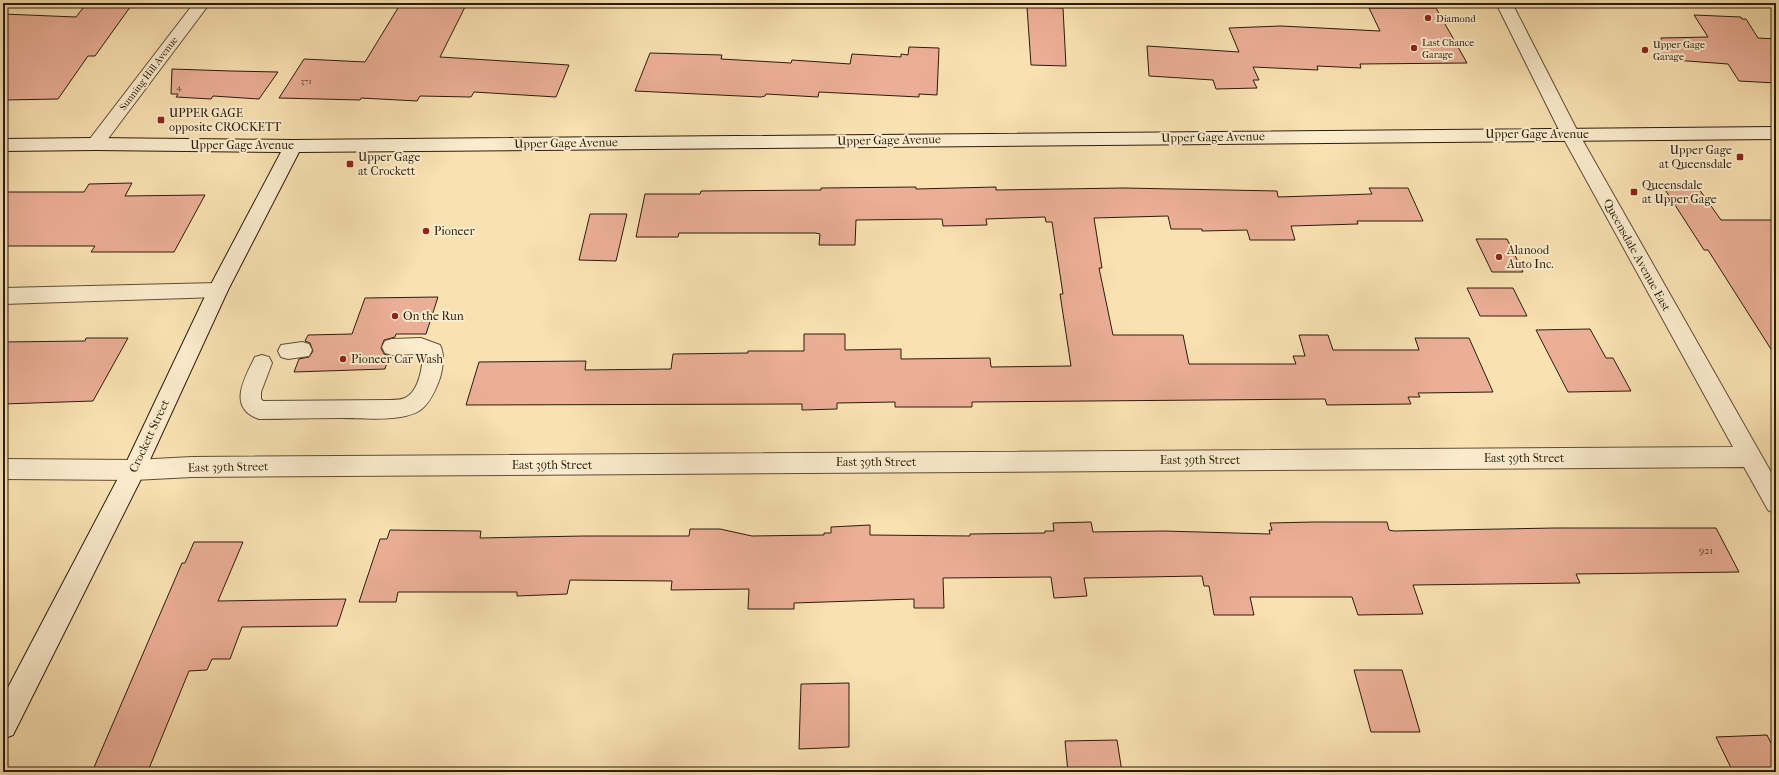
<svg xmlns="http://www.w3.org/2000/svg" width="1779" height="775" font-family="'IM FELL French Canon',serif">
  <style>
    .building { fill: #ebaf97; stroke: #2b1c0c }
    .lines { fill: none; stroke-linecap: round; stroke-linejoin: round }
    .lane-casing { stroke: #5e4d36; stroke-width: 2 }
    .street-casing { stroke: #5e4d36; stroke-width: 2 }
    .secondary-casing { stroke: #2b1c0c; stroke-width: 2 }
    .lane { fill: #fbeccd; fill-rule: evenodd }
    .street { fill: #fbeccd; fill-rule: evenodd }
    .secondary { fill: #fbeccd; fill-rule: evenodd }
    .poi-dot { fill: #8f2418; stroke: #fbeccd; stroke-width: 1.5 }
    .labels { text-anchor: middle; stroke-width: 4; stroke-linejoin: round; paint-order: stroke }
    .far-number-label { font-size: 9px; fill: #5b412f }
    .far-poi-label { font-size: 10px; fill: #2b1c0c; stroke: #fbeccd; text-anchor: start }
    .far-street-label { font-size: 10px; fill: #2b1c0c; stroke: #fbeccd }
    .number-label { font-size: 10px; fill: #5b412f }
    .poi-label { font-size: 12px; fill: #2b1c0c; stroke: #fbeccd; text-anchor: start }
    .street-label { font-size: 12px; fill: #2b1c0c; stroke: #fbeccd }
  </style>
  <rect width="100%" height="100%" fill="#f9e1b2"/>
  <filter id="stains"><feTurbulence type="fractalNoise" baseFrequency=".005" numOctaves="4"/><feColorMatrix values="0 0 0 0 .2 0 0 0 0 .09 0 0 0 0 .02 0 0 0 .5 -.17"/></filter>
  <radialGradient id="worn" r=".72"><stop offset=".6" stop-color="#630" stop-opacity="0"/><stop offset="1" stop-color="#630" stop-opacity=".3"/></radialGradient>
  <!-- building -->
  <path class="building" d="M87,3h46l-38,53h-7l-30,43 -55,1v-86l73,3z
    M401,3h66l-27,54 129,8 -13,32 -82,-5 -3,5 -51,-1 -3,5 -56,-3 -1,2 -81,-2 25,-39 61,3z
    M1027,7l36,1 3,58 -35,-1z
    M1369,8h67l31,55 -107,1 1,4 -44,-2 1,4 -65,-3 6,13h-6l4,8 -41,1 -3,-9 -64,-4 -2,-30 92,6 -10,-24 52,-2 99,5z
    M1694,15l47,2 1,2h4l12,19 18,1v44l-37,-2 -11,-17 -68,-5 1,-21 47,-1z
    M909,47l30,1 -2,47 -18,-1v3l-100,-5 -1,5 -52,-3 -1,2 -4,1 -126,-6 15,-38 72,2 -1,4 70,4 1,-3 58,4 2,-10 49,3v-3l7,1z
    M172,69l59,2 47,1 -19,27 -46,-3 -2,3 -35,-2 2,-3h-7z
    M132,183l-7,13 80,-1 -31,57h-83l4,-6h-92v-54h81l5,-8z
    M916,187v2l80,-2v3l128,-2 153,3 1,6 94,-3 -3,-6h39l15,33h-66l1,3 -67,2 4,14h-45l-3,-10 -45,1v-2h-31l-3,-13 -74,2 8,50h-3l14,67h70l6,29h107l-3,-8h12l-6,-21h29l5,15h86l-4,-12h54l24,54 -75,1 2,4h-12l3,7 -84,1 -2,-6 -353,3v5h-77v-5l-58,1v6l-35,1v-6l-336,1 13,-43 107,-1 -1,9 86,-1 2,-15 75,-1v-2h56v-17h41v16l56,-1v10l89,-1 1,9 80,-1 -11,-72h3l-11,-72h-6l-1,-5 -59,2 1,6 -44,1 -1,-7 -86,1 -1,25h-36l1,-11 -5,-1h-136l-1,4h-42l9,-43h55l1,-3 120,-1v-2z
    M1664,188l35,1 22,31h55v137l-68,-107h-4z
    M590,214h37l-11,47 -37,-1z
    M1476,239h31l16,33h-31z
    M1467,288h46l14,28h-47z
    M438,297l-12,37h-30l-1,3 -11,3 -3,8 3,6 5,2 -4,13 -91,3 5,-13 10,-2 4,-6 -3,-8 -5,-2 3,-6 44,-1 13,-36z
    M1590,329l16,29h7l18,33 -63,1 -32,-62z
    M86,338h42l-35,63 -90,3v-62l82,-1z
    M1091,522l2,10 71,-1 106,3 -1,-4h3l-2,-7 44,-1h73l2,8 5,1 161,-3h161l23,44 -163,2 4,9 -167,2 10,29 -65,1 -6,-18h-102l4,18h-40l-5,-29h-5l-2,-10 -118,2 3,18 -33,2 -3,-21 -108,1 1,30h-30v-9l-120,4v6h-46l1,-20 -78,1 1,-9 -102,-1 -3,14 -50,2v-4h-119l-2,10h-37l21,-63h7l3,-9 91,1 -1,7 104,-2h105l1,-7h30l32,7 72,-1v-2h7v-6l39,-2v10l100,1v-2l75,-1v-2h9l-1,-8z
    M194,542h49l-25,59 128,-2 -9,27 -95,1 -12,32h-18l-5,11 -18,1 -41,100 -56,1 90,-209h3z
    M1354,670h48l18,62h-49z
    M849,683v64l-50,2 2,-65z
    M1767,735l9,18v19h-43l-17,-35z
    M1117,740l5,32h-54l-3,-31z"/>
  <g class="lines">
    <defs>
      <path id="lane" d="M218,283l7,2 3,5 -3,5 -7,2 -215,7v-16z
        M421,338l19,7c5,10 3,22 0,33 -4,11 -10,26 -21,33 -18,11 -57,7 -78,7 -27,0 -55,1 -82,1 -32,-11 -15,-40 -4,-62l7,-2 7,2 3,6 -11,29v7l2,2 126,-1c5,0 11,0 16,-2 14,-7 17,-29 18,-43l-3,-1 -28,1 -7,-2 -3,-6 3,-6 7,-2z
        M302,342l7,2 3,6 -3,6 -21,3 -7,-2 -3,-6 3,-6z"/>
      <path id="street" d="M194,3h16l-109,145 -6,2 -6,-2 -3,-4 3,-4z
        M1496,3h16l67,131 197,347v33l-8,-4 -24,-43 -1552,10 -58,3 -131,-1v-20l131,1 58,-3 1541,-10 -172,-313z"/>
      <path id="secondary" d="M1776,127v12l-1477,13 -71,138 -86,187 -129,258 -10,4v-42l123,-234 82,-173 73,-138 -186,-2 -92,1v-12l92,-1 198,2z"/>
    </defs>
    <!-- lane casing -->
    <use href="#lane" class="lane-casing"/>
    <!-- street casing -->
    <use href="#street" class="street-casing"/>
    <!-- secondary casing -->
    <use href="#secondary" class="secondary-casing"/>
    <!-- lane -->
    <use href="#lane" class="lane"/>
    <!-- street -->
    <use href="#street" class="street"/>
    <!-- secondary -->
    <use href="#secondary" class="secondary"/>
  </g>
  <!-- markers -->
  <g class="poi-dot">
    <circle cx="1428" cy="18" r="4"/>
    <circle cx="1414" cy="48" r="4"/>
    <circle cx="1645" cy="50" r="4"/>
    <rect x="157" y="116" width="8" height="8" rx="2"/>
    <rect x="1736" y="153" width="8" height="8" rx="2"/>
    <rect x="346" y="160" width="8" height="8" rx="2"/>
    <rect x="1630" y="188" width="8" height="8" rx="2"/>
    <circle cx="426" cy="231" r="4"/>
    <circle cx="1499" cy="257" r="4"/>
    <circle cx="395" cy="316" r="4"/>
    <circle cx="343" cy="359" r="4"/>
  </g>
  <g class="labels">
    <!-- far-number labels -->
    <g class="far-number-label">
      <text x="306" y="84">371</text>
      <text x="179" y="90">4</text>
    </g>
    <!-- far-poi labels -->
    <g class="far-poi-label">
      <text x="1436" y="22">Diamond</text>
      <text x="1422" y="46">Last Chance<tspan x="1422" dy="12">Garage</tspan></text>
      <text x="1653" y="48">Upper Gage<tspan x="1653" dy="12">Garage</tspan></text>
    </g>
    <!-- far-street labels -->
    <g class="far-street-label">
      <text transform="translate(148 73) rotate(-53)" y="4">Sunning Hill Avenue</text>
    </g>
    <!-- number labels -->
    <g class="number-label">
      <text x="1706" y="554">921</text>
    </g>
    <!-- poi labels -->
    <g class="poi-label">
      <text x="169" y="117">UPPER GAGE<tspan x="169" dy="14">opposite CROCKETT</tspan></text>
      <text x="1732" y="154" text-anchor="end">Upper Gage<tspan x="1732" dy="14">at Queensdale</tspan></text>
      <text x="358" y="161">Upper Gage<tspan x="358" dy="14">at Crockett</tspan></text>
      <text x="1642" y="189">Queensdale<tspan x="1642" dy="14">at Upper Gage</tspan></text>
      <text x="434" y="235">Pioneer</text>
      <text x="1507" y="254">Alanood<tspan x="1507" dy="14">Auto Inc.</tspan></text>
      <text x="403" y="320">On the Run</text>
      <text x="351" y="363">Pioneer Car Wash</text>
    </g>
    <!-- street labels -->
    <g class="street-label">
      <text x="1537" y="138">Upper Gage Avenue</text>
      <text transform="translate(1213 137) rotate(-1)" y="4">Upper Gage Avenue</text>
      <text transform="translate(889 140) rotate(-1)" y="4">Upper Gage Avenue</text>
      <text transform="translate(566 143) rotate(-1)" y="4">Upper Gage Avenue</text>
      <text x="242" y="149">Upper Gage Avenue</text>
      <text transform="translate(1637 255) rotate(61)" y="4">Queensdale Avenue East</text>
      <text transform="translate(149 436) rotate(-65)" y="4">Crockett Street</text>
      <text x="1524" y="462">East 39th Street</text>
      <text x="1200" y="464">East 39th Street</text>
      <text x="876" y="466">East 39th Street</text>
      <text x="552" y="469">East 39th Street</text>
      <text transform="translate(228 467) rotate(-1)" y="4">East 39th Street</text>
    </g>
  </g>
  <!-- margin -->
  <rect width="1779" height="775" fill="none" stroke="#f9e1b2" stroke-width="16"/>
  <rect x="4" y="4" width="1771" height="767" fill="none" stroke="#2b1c0c" stroke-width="2"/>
  <rect x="8" y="8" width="1763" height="759" fill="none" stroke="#2b1c0c"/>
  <rect width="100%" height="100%" filter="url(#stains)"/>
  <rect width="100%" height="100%" fill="url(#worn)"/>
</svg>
